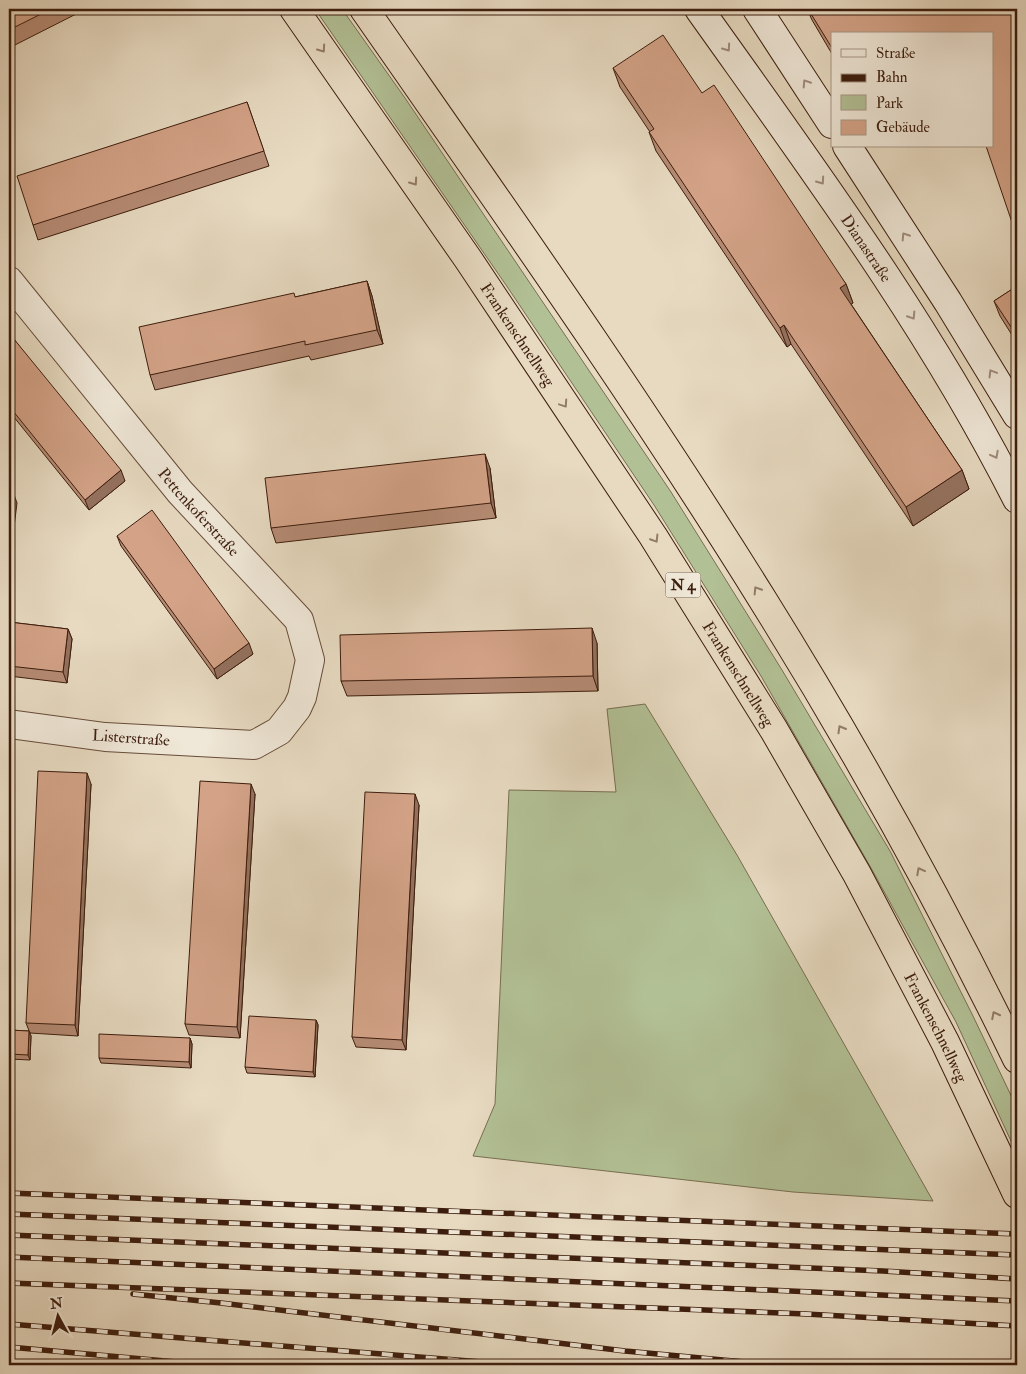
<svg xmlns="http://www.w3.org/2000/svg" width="1026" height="1374" font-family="'IM FELL Double Pica',serif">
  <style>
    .green { fill: #b2c095; stroke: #786e51 }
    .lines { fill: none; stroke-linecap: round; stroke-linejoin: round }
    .street-casing { stroke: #684c3a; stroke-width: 30 }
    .secondary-casing { stroke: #3d1d0d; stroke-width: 30 }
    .highway-casing { stroke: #3d1d0d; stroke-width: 30 }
    .street { stroke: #efe7d7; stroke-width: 28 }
    .secondary { stroke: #efe7d7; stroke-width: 28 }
    .highway { stroke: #e7dac1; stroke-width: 28 }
    .rail-casing { stroke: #3d1d0d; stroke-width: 5.5 }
    .rail { stroke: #efe7d7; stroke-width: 4; stroke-dasharray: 11; stroke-linecap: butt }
    .wall { fill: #b58b74; stroke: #3d1d0d }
    .shaded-wall { fill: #94715e; stroke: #3d1d0d }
    .building { fill: #d3a287; stroke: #3d1d0d }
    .oneway { stroke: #9f8c7c }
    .oneway2 { stroke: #927c67 }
    .labels { text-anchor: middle; stroke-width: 4.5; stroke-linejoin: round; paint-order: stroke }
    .shield { fill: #efe7d7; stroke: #725a4a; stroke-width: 1 }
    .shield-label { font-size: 15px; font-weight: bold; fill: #3d1d0d }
    .street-label { font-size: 16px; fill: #3d1d0d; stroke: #efe7d7 }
  </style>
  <rect width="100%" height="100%" fill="#e7dac1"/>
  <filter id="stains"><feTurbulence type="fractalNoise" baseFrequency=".004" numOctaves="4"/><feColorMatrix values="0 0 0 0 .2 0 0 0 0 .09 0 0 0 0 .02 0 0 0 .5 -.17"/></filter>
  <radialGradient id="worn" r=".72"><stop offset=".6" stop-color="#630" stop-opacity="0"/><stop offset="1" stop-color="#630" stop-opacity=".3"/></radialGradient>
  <!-- green -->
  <path class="green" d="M315,9h27l63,89 266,394 111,178 108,181 83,165 44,92v46l-61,-132 -85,-154 -110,-192 -107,-171 -148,-220z
    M645,704l92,151 196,346 -140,-9 -320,-36 22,-52 14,-314 107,2 -9,-83z"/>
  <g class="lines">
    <defs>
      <g id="street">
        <path id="s1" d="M9,281l171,211 119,128 11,40 -8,37 -5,11 -18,23 -25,14 -149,-8 -96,-13"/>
      </g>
      <g id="secondary">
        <path id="s2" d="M699,9c113,159 230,316 318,490"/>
        <path d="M757,9l75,115"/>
        <path d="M847,146l101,156 69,113"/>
      </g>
      <g id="highway">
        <path id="s3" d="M294,9l174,250 185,277 121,194 83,144 88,168 72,152"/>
        <path d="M364,9c135,194 272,387 397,588 93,149 179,303 256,462"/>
      </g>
    </defs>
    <!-- street casing -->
    <use href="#street" class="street-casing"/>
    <!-- secondary casing -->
    <use href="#secondary" class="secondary-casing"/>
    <!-- highway casing -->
    <use href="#highway" class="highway-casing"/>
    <!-- street -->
    <use href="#street" class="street"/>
    <!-- secondary -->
    <use href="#secondary" class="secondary"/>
    <!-- highway -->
    <use href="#highway" class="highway"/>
    <defs>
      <path id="rail" d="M9,1193l1008,41
        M9,1214l1008,41
        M9,1235l874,36 134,8
        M9,1257l1008,44
        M9,1283l797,31 211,12
        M133,1294l88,9 404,48 152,14
        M9,1324l509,41
        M9,1347l201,18"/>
    </defs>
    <!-- rail casing -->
    <use href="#rail" class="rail-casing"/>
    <!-- rail -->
    <use href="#rail" class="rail"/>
  </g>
  <!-- wall -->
  <path class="wall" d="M9,9h77l-77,39z
    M807,9h210l-25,25h-160v20l-20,-34z
    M613,68l89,25 144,191 7,19 -2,1 111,166 7,19 -56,37 -122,-182 -4,3 -131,-196 -7,-19h1l-30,-45z
    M247,102l22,64 -231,74 -5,-15z
    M367,281l5,15 11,48 -72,16 -2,-4 -154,34 -5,-15 145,-78z
    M1017,286v57l-17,-27 -6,-15z
    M9,333l116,148 -36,29 -80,-99z
    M490,468l6,50 -220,25 -5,-15z
    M117,536l136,118 -36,25 -96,-133z
    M9,622l59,7 4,10 -5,44 -58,-7z
    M597,643l1,48 -251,5 -6,-15z
    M91,784l-13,252 -48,-3 -4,-10z
    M255,794l-15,244 -51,-3 -4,-11z
    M419,805l-13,245 -50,-3 -4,-10z
    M316,1020l2,5 -3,52 -68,-4 -2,-6z
    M9,1030l20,1 2,5 -1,24 -21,-1z
    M190,1038l2,6 -1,24 -90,-5 -2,-5z"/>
  <!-- shaded-wall -->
  <path class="shaded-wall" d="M367,281l5,15 11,48 -6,-14z
    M846,284l7,19 -6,4 -7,-19z
    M784,325l7,19 -4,3 -7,-19z
    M485,454l5,14 6,50 -5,-15z
    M121,470l4,11 -36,29 -4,-10z
    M962,470l7,19 -56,37 -7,-19z
    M9,481l8,22 -6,48 -2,-6z
    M592,628l5,15 1,48 -5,-15z
    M68,629l4,10 -5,44 -4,-11z
    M249,643l4,11 -36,25 -3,-10z
    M87,773l4,11 -13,252 -3,-11z
    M251,784l4,10 -15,244 -3,-11z
    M415,794l4,11 -13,245 -4,-10z
    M316,1020l2,5 -3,52 -2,-5z
    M29,1031l2,5 -1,24 -2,-5z
    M190,1038l2,6 -1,24 -2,-6z"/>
  <!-- building -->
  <path class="building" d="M9,9h42l-42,21z
    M808,9h209v228l-31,-91h6v-112h-160v14z
    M663,35l39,58 12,-8 132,199 -6,4 122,182 -56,37 -122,-182 -4,3 -131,-196 5,-3 -41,-61z
    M247,102l17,49 -231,74 -16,-49z
    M367,281l10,49 -72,15v-4l-155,34 -11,-48 155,-34 1,4z
    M1017,286v50l-23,-35z
    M9,333l112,137 -36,30 -76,-94z
    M485,454l6,49 -220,25 -6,-50z
    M152,510l97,133 -35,26 -97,-133z
    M9,622l59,7 -5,43 -54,-6z
    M592,628l1,48 -252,5 -1,-46z
    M38,771l49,2 -12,252 -49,-2z
    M200,781l51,3 -14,243 -52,-3z
    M365,792l50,2 -13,246 -50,-3z
    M249,1016l67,4 -3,52 -68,-5z
    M9,1030l20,1 -1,24 -19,-1z
    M99,1034l91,4 -1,24 -90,-4z"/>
  <!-- one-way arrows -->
  <defs><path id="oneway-chevron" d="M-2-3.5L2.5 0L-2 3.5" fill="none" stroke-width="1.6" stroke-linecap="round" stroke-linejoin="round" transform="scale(1.25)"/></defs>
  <g class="oneway">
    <use href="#oneway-chevron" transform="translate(727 48) rotate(55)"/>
    <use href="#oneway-chevron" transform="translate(806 83) rotate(-123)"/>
    <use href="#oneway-chevron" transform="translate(821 181) rotate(55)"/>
    <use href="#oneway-chevron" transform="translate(905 236) rotate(-123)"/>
    <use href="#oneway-chevron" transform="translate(912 316) rotate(57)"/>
    <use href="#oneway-chevron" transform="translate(992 373) rotate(-121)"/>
    <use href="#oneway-chevron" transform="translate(995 455) rotate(62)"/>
  </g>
  <g class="oneway2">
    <use href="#oneway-chevron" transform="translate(322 49) rotate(55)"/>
    <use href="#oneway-chevron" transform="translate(414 182) rotate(55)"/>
    <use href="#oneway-chevron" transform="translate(564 404) rotate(56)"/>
    <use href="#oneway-chevron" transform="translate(655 539) rotate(58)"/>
    <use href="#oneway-chevron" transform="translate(757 590) rotate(-122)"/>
    <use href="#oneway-chevron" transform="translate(841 729) rotate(-120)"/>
    <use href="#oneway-chevron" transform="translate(920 871) rotate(-118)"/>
    <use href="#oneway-chevron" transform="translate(995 1015) rotate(-117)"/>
  </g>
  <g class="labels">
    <!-- shield labels -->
    <rect class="shield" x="665.5" y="572.5" width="35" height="25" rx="4"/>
    <g class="shield-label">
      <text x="683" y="590">N 4</text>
    </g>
    <!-- street labels -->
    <g class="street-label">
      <text dy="6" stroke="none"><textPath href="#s2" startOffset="292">Dianastraße</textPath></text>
      <text dy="6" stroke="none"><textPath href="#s3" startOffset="395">Frankenschnellweg</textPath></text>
      <text dy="6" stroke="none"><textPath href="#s1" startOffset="299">Pettenkoferstraße</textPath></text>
      <text dy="6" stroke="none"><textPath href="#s3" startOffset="800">Frankenschnellweg</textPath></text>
      <text transform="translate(131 737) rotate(4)" y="6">Listerstraße</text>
      <text dy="6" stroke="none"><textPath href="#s3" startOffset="1205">Frankenschnellweg</textPath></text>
    </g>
  </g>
  <!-- margin -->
  <rect width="1026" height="1374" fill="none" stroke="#e7dac1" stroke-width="30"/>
  <rect x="10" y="10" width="1006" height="1354" fill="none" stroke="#3d1d0d" stroke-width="2.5"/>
  <rect x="15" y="15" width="996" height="1344" fill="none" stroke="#3d1d0d"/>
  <!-- legend -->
  <rect x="831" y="32" width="162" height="115" fill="#efe7d7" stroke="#a89686"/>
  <rect x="841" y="49" width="25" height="8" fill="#efe7d7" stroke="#a89686"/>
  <text x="876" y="58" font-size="15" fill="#3d1d0d">Straße</text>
  <rect x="841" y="74" width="25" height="8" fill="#3d1d0d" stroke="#a89686"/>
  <text x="876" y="82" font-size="15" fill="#3d1d0d">Bahn</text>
  <rect x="841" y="95" width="25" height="15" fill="#b2c095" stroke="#a89686"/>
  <text x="876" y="108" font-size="15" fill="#3d1d0d">Park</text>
  <rect x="841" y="120" width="25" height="15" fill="#d3a287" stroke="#a89686"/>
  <text x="876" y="132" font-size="15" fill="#3d1d0d">Gebäude</text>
  <!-- north arrow -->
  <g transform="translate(58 1316) rotate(353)" stroke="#efe7d7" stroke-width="4" paint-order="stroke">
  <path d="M0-4L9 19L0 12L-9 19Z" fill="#3d1d0d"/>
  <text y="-8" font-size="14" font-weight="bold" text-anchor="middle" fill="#3d1d0d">N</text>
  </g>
  <rect width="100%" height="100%" filter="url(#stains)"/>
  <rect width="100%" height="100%" fill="url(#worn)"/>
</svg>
